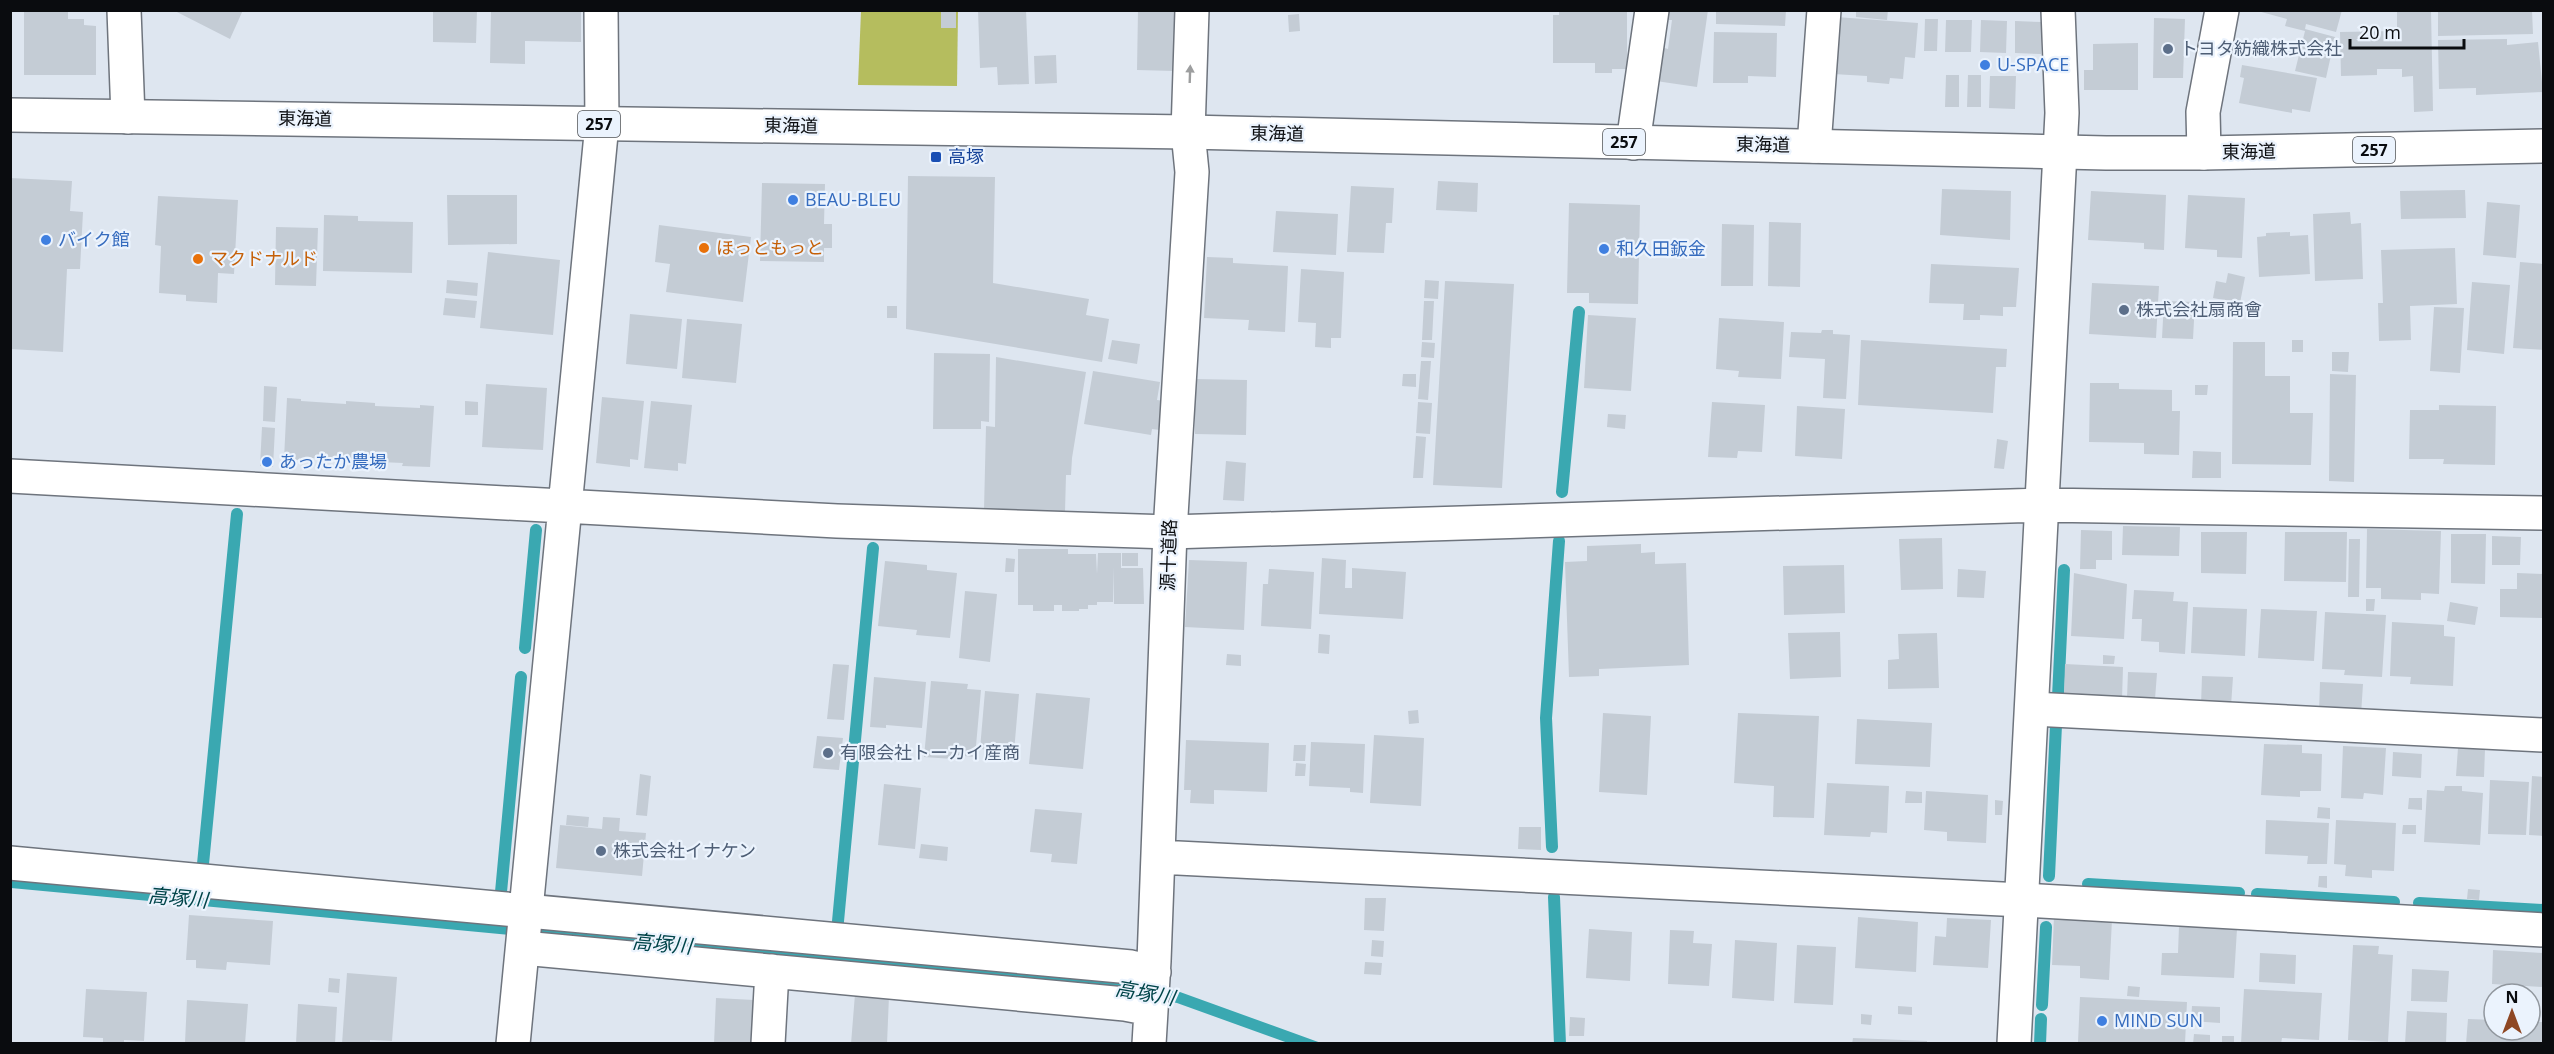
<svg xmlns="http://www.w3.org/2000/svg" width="2554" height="1054" font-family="'Open Sans','Noto Sans JP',sans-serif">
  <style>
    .green { fill: #b5bd5e }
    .water { fill: #3aa8b1 }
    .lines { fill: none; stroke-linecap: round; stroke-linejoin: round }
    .stream { stroke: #3aa8b1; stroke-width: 12 }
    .building { fill: #c4ccd5 }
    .minor-casing { stroke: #6e747d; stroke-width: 36 }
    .tertiary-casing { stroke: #6e747d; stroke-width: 36 }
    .secondary-casing { stroke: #6e747d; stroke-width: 36 }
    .trunk-casing { stroke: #6e747d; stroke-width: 36 }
    .minor { stroke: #fff; stroke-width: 33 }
    .tertiary { stroke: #fff; stroke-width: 33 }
    .secondary { stroke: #fff; stroke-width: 33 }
    .trunk { stroke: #fff; stroke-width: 33 }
    .oneway { fill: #9d9e9f }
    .service-dot { fill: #5c6f8a; stroke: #ebf3fd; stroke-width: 2 }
    .shop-dot { fill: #3f7fe0; stroke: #ebf3fd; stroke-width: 2 }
    .transit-dot { fill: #1a4fb4; stroke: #ebf3fd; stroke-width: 2 }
    .food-dot { fill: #e8710a; stroke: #ebf3fd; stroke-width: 2 }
    .labels { text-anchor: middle; stroke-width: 4.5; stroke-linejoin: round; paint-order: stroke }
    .shield { fill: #ebf3fd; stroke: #4e5156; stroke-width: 1.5 }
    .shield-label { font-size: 16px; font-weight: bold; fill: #0a0c0f }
    .service-label { font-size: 18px; fill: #4e5e75; stroke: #ebf3fd; text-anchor: start }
    .shop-label { font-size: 18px; fill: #366cbe; stroke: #ebf3fd; text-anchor: start }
    .street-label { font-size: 18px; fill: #0a0c0f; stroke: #ebf3fd }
    .transit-label { font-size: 18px; fill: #164399; stroke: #ebf3fd; text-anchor: start }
    .food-label { font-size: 18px; fill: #c56008; stroke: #ebf3fd; text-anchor: start }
    .water-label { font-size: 20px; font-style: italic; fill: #004449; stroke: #ebf3fd }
  </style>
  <rect width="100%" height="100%" fill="#dee6f0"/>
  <!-- green -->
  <path class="green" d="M861,11h97l-1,75 -99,-1z"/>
  <!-- water -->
  <path class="water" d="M10,877l1119,105 51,10 141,51h-33l-111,-40 -50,-10 -1116,-105z"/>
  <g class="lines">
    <!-- stream -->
    <path class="stream" d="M1562,492l17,-180
      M525,648l11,-118
      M2058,697l6,-127
      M1552,847l-6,-129 13,-177
      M203,864l34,-350
      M2049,876l7,-151
      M2088,884l151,9
      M501,892l20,-215
      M2257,894l137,8
      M1554,897l6,147
      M2419,903l125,7
      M837,932l36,-384
      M2042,1005l4,-78
      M2040,1044l1,-25"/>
  </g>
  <!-- building -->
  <path class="building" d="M24,10h44v9h16v6l12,1v49h-72z
    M173,10h70l-13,29z
    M433,10h44l-1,33 -43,-1z
    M491,10h90v32l-56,-1v23l-35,-1z
    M941,10h15v18h-15z
    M978,10h48l3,74 -31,1 -1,-18 -17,1z
    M1138,10h37l-1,61 -37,-1z
    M1559,10h68v59h-15v4h-17v-10h-42v-48h6z
    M1665,10h43l-11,77 -41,-6 5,-34 7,2 4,-29h-8z
    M1716,10h70l-1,16 -69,-2z
    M1856,10h32l-1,10 -31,-3z
    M2254,10h88l-6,22 -30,-8 -1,5 30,8 -9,41 -31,-7 10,-40 -20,-5 2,-7z
    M2397,10h34l2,101 -19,1 -1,-36 -11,1v-8h-25v6l-36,1 -1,-44 57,-1z
    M2438,10h94l1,24 -95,2z
    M1299,14l1,17 -11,1 -1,-17z
    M1836,17l82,6 -3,35 -10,-1 -2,22 -13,-1 -1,6 -22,-2v-6l-34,-2z
    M2154,18l31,1 -2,59h-30z
    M1925,19h13l-1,32h-13z
    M1946,20h26l-1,32h-26z
    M1981,20l26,1 -1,32 -26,-1z
    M2015,21l27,1 -1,32 -26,-1z
    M1714,32l63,1 -1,44 -28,-1v7h-35z
    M2507,39v6l31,-3 5,50 -67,3v-7l-37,1 -1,-49z
    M2138,43v47h-54v-20h9v-26z
    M1056,55l1,28 -22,1 -1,-28z
    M2242,65l75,13 -7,34 -18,-3v4l-53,-10 5,-25 -4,-1z
    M1946,75h13v32h-14z
    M1968,75h13v32h-14z
    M1990,76h26l-1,33 -26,-1z
    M908,176l87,1 -2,106 96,16 -3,16 23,4 -7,43 -196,-33z
    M10,178l62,3 -2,30 13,1 -3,57h-13l-4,83 -53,-3z
    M1438,181l40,2 -1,29 -41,-2z
    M762,183l63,1 -1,40h8v24h-8v14l-64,-1z
    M1351,186l43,2 -2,35h-6l-2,30 -37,-1z
    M1942,189l69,2 -1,49 -70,-5z
    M2465,190l1,28 -65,1 -1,-28z
    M2091,191l75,4 -2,55 -20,-1v-6l-56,-3z
    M447,195h70v49l-69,1z
    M2188,195l57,3 -3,60 -25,-1v-7l-32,-2z
    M158,196l80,4 -4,74 -16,-1 -1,30 -31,-2v-6l-27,-2 2,-47 -6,-1z
    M2487,202l33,3 -4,53 -33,-3z
    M1569,203l71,2 -2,99 -49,-1v-10h-22z
    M1276,211l62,3 -2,41 -63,-3z
    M2350,212l1,12 10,-1 2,56 -48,2 -2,-67z
    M324,215l34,1v5l55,1 -1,51 -89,-2z
    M1769,222l32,1 -1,64 -32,-1z
    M1722,224l32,1 -1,61h-32z
    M659,225l92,12 -8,65 -77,-10 4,-28 -15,-2z
    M276,227l42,1 -2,58 -41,-1z
    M2290,232v4l18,-1 2,39 -51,3 -2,-40 9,-1v-3z
    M2455,248l2,56 -47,2 1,34 -32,1 -1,-38h5l-2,-53z
    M488,252l72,8 -7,75 -73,-7z
    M1207,257l26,1v5l55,3 -3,66 -37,-2 1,-10 -45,-2z
    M2520,262l24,2v86l-31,-2z
    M1931,264l88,4 -3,39h-13v9l-23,-1v5h-17l1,-16 -35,-1z
    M1301,269l43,3 -3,66h-10v10l-16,-1 1,-24 -18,-1z
    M2228,273l17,4 -5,26 -27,-5 3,-17 10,2z
    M447,280l31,3 -1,13 -31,-3z
    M1425,280l14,1 -1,18 -14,-1z
    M1445,281l69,3 -12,204 -69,-3z
    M2472,282l38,3 -6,69 -37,-4z
    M2092,283l67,3 -3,52 -67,-4z
    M445,298l32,3 -2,17 -32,-3z
    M1424,301h10l-2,39h-10z
    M2164,301l31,1 -2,37 -31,-1z
    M887,306h10v12h-10z
    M2434,307l30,1 -4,65 -30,-2z
    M630,314l52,5 -5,50 -51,-5z
    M1588,315l48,3 -5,73 -47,-3z
    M1719,318l65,4 -3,57 -43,-2 1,-6 -23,-2z
    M687,319l55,5 -6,59 -54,-5z
    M1822,330h11v4l17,1 -4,64 -23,-1 2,-39 -36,-2 2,-25 30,1z
    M1112,340l28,4 -3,20 -29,-5z
    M1861,340l146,9 -1,18h-10l-3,46 -135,-8z
    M2292,340h11v12h-11z
    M1422,342l13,1 -1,15 -13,-1z
    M2233,342h32v34h25v37h23l-2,52 -79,-1z
    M2332,352h17l-1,20 -16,-1z
    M934,353l56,1 -1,68 -8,-1v8h-48z
    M996,357l90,15 -14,86 -1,17h-5l-1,37 -81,-2 2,-84 9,1z
    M1421,361h10l-3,39 -10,-1z
    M1093,371l67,11 -3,18 8,1 -5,29 -8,-1 -1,6 -67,-11z
    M1403,374h13v13l-14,-1z
    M2330,374l26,1 -2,107 -25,-1z
    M1195,379l52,1 -1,55 -51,-1z
    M2090,383h29v6l53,1v21h8l-1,44 -35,-1v-11l-55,-1z
    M486,384l61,4 -4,62 -61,-3z
    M2195,385h13l-1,10h-12z
    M264,386l13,1 -2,35 -12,-1z
    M602,397l42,4 -6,59 -8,-1v8l-34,-4z
    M287,398l14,1v2l45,3v-3l29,2v3l45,2v-3l14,1 -4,61 -28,-1 1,-3 -23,-1v2l-68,-6v3l-28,-2z
    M465,401l13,1v13h-13z
    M651,401l41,4 -6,59 -8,-1v8l-34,-3z
    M1418,402l14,1 -2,31 -14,-1z
    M1712,402l53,3 -3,47 -24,-1 -1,7 -29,-1z
    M2439,405l57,1 -1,59 -52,-1 1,-5h-35l1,-49h29z
    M1797,406l48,3 -3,50 -47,-3z
    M1608,414l18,1 -1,14 -18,-2z
    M262,427l13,1 -2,39 -13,-1z
    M1416,436l10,1 -3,41h-10z
    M1997,439l11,2 -4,28 -10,-1z
    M2193,451l28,1v26h-29z
    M1226,461l20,2 -2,38 -21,-1z
    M2123,526l57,1 -1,29 -57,-1z
    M2367,529l74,2 -2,63 -18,-1v7l-40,-1v-11h-15z
    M2081,530l31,1v29h-16v9h-16z
    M2201,532h46l-1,42 -45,-1z
    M2285,532h62l-1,50 -62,-1z
    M2451,534h35l-1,50 -34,-1z
    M2492,536l29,1 -1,28h-28z
    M1942,538l1,51 -42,1 -2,-51z
    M2349,539h11l-1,58h-11z
    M1641,544v9l14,-1v12l31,-1 3,102 -90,4v7l-30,1 -4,-115 22,-1v-15z
    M1018,549h50v5h28l1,20 1,-21h23v15h22l1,36h-30l-1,-37v35h-16v3h-9v4h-9v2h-17v-6h-8v6h-21v-6h-15z
    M1122,553h16v13h-16z
    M1006,558l9,1 -1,13h-9z
    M1322,558l24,2 -1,28h7v-20l54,4 -3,47 -84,-5z
    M1189,560l58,2 -3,68 -59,-3z
    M885,561l42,4v5l30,3 -7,65 -34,-3 1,-5 -39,-4z
    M1844,565l1,48 -61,2 -1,-49z
    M1269,569l45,3 -3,57 -50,-3 2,-42h5z
    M1958,569l28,2 -2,27 -27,-1z
    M2074,573l53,11 -3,55 -53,-3z
    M2517,573l27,1v44l-44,-1v-28h17z
    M2134,590l40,2 -1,9 15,1 -3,52 -26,-2v-10l-18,-1 1,-22h-10z
    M965,591l32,3 -7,68 -31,-4z
    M2366,599h9l-1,12h-8z
    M2450,602l28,5 -3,18 -28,-4z
    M2193,607l54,2 -2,47 -54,-3z
    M2261,609l56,2 -3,50 -56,-3z
    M2325,612l61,3 -4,62 -38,-2 1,-5 -23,-1z
    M2392,622l52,3v11l11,1 -2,49 -43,-2 1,-7 -21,-1z
    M1840,632l1,45 -51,2 -2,-46z
    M1937,633l2,55 -51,1v-29l11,-1 -1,-25z
    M1319,634l11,1 -1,19 -11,-1z
    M1227,654l14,1v11l-15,-1z
    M2103,655l12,1 -1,8h-11z
    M833,664l16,1 -5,55 -17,-1z
    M2065,664l58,3 -1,32 -58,-3z
    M2128,672l29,1 -2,26 -28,-1z
    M2202,676l31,1 -2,29 -30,-1z
    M874,677l52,5 -4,46 -36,-3v3l-16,-1z
    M931,681l37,3 -1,5 14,1 -6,67 -22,-2v4l-29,-2z
    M2320,682l43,2 -2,31 -42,-2z
    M985,691l34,3 -5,58 -34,-3z
    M1036,693l54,5 -7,71 -54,-5z
    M1418,710l1,13 -10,1 -1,-13z
    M1603,713l48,3 -4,79 -48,-3z
    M1738,713l81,3 -5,102 -41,-1 1,-31 -40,-3z
    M1857,719l75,4 -2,44 -75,-3z
    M1374,735l50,3 -3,68 -51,-3z
    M817,736l26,2 -4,32 -26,-2z
    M1186,740l83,3 -2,49 -53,-2v14l-24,-1 1,-13h-7z
    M1311,742l54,2 -2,49 -13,-1v-4l-41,-2z
    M2264,744l38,1v8l20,1 -1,37h-21v6l-39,-2z
    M1294,745h12l-1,16h-12z
    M2343,746l43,2 -3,47 -19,-2 -1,6 -22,-1z
    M2458,748l27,1 -1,28 -28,-1z
    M2393,752l29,2 -1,24 -29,-2z
    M1296,763l10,1 -1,12h-10z
    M640,774l11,2 -4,40 -11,-1z
    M2532,776l12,1v59l-15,-1z
    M2490,780l39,2 -3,53 -38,-1z
    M1827,783l62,3 -2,47 -16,-1 -1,5 -46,-2z
    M884,784l37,4 -6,61 -37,-4z
    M2445,786h17v5l21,2 -3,52 -56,-3 3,-52 17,1z
    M1906,791l16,1v11h-17z
    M1926,791l62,4 -2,48 -39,-2v-9l-23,-2z
    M2409,798h13v12l-14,-1z
    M1995,800l8,1 -1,14h-7z
    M2318,807l12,1v11l-13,-1z
    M1035,809l47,4 -5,51 -26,-2 1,-8 -22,-2z
    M567,815l22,2 -1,10 -22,-2z
    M603,817l17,1 -1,13 27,2 -4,43 -86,-8 4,-43 42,4z
    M2266,820l63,3 -2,41h-20l1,-8 -43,-2z
    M2336,820l60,3 -2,48 -22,-1v8l-27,-2 1,-11 -12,-1z
    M2403,825h13v9h-14z
    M1519,827h22v23l-23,-1z
    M921,844l27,3 -1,14 -28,-3z
    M2319,876h8v12l-9,-1z
    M2468,889l12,1 -1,10 -12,-1z
    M1365,898h21l-2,33 -20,-1z
    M189,915l84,6 -3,44 -43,-3 -1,8 -30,-2v-8h-10z
    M2054,916l58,3 -3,61 -29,-2v-12l-28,-1z
    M1858,917l60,5 -2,50 -61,-4z
    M1947,918l44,2 -3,48 -55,-3 2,-29 11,1z
    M2179,926l58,3 -3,49 -73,-3 1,-22h16z
    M1589,929l43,3 -2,49 -44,-3z
    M1670,930l24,1 -1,12 19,1 -3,42 -41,-2z
    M1372,940l12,1 -1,16 -12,-1z
    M1735,940l42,3 -3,58 -42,-3z
    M1797,945l39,2 -3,58 -39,-2z
    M2353,945l26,1 -1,8 15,1 -5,87 -40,-2z
    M2493,950l51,3v34l-52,-3z
    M2260,953l36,2 -1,29 -36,-2z
    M1365,962l17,1 -1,12 -17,-1z
    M2412,969l37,2 -2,31 -36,-1z
    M347,973l50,4 -5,64 -22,-1v4h-28z
    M329,978l11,1 -1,14 -11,-1z
    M2128,986l12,1 -1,10 -12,-1z
    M86,989l61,3 -3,49 -20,-1v4l-21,-1v-5l-20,-1z
    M2244,989l78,4 -3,47 -37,-2 -1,6h-40z
    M855,994l34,2 -2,48h-36z
    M2080,997l107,5 -2,42 -107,-2z
    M716,998l38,2 -3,44h-37z
    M187,1000l61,4 -3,40 -60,-1z
    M298,1004l39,3 -2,37h-39z
    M1898,1006l14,1v8l-14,-1z
    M2192,1006l28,1v16l-29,-2z
    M2407,1011l40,2 -1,31h-41z
    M1861,1014l11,1 -1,10 -10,-1z
    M1570,1017l15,1 -1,18h-15z
    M2468,1019l26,1v10h36v-8h14v22h-78z
    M2194,1034l16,1v9h-17z
    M2222,1036h12v8h-12z
    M1853,1038l74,3v3h-75z"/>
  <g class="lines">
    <defs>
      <path id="minor" d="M124,10l4,107
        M2058,10l4,103 -2,39
        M1633,143l19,-133
        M1814,146l10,-136
        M2204,153l-1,-41 19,-102
        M2032,709l512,26
        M1158,857l864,43 522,30
        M10,863l1121,104 23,5
        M523,948l602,56 26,5
        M768,1044l4,-73
        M1149,1044l5,-83 16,-429 22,-360 -4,-40 4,-122"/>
      <path id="tertiary" d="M10,476l827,45 333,11 872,-27 502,8
        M513,1044l89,-920
        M2014,1044l46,-892"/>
      <path id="secondary" d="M601,10l1,114"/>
      <path id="trunk" d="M10,115l1178,17 918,21h98l340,-7"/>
    </defs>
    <!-- minor casing -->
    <use href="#minor" class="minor-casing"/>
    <!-- tertiary casing -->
    <use href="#tertiary" class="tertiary-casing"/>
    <!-- secondary casing -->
    <use href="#secondary" class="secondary-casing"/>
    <!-- trunk casing -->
    <use href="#trunk" class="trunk-casing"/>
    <!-- minor -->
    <use href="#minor" class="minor"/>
    <!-- tertiary -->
    <use href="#tertiary" class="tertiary"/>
    <!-- secondary -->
    <use href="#secondary" class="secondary"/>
    <!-- trunk -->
    <use href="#trunk" class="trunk"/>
  </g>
  <!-- one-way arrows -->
  <defs><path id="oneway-solid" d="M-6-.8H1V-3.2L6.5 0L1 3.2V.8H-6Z" transform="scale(1.5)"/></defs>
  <use class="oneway" href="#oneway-solid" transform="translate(1190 74) rotate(-88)"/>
  <!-- markers -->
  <g class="service-dot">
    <circle cx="2168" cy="49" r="6"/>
    <circle cx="2124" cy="310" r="6"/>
    <circle cx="828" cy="753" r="6"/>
    <circle cx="601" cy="851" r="6"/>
  </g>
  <g class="shop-dot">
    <circle cx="1985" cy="65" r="6"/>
    <circle cx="793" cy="200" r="6"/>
    <circle cx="46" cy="240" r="6"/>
    <circle cx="1604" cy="249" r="6"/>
    <circle cx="267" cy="462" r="6"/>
    <circle cx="2102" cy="1021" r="6"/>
  </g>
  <rect class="transit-dot" x="930" y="151" width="12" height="12" rx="3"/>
  <g class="food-dot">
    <circle cx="704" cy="248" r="6"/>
    <circle cx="198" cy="259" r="6"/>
  </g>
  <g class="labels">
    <!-- shield labels -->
    <g class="shield">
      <rect x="578" y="111" width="42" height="26" rx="4.5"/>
      <rect x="1603" y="129" width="42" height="26" rx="4.5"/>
      <rect x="2353" y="137" width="42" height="26" rx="4.5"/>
    </g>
    <g class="shield-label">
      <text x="599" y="130">257</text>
      <text x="1624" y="148">257</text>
      <text x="2374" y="156">257</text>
    </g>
    <!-- service labels -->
    <g class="service-label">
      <text x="2180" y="55">トヨタ紡織株式会社</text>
      <text x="2136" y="316">株式会社扇商會</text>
      <text x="840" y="759">有限会社トーカイ産商</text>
      <text x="613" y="857">株式会社イナケン</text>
    </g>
    <!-- shop labels -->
    <g class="shop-label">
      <text x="1997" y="71">U-SPACE</text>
      <text x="805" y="206">BEAU-BLEU</text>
      <text x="58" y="246">バイク館</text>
      <text x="1616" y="255">和久田鈑金</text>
      <text x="279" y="468">あったか農場</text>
      <text x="2114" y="1027">MIND SUN</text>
    </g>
    <!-- street labels -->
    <g class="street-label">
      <text transform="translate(305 119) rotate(1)" y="6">東海道</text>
      <text transform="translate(791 126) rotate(1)" y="6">東海道</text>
      <text transform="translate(1277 134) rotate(1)" y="6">東海道</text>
      <text transform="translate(1763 145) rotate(1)" y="6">東海道</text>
      <text transform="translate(2249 152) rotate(-1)" y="6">東海道</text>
      <text transform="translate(1169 555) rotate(-88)" y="6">源十道路</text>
    </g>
    <!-- transit labels -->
    <g class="transit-label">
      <text x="948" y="163">高塚</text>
    </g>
    <!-- food labels -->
    <g class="food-label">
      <text x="716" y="254">ほっともっと</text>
      <text x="210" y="265">マクドナルド</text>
    </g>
    <!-- water labels -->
    <g class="water-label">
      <text transform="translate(178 898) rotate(5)" y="7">高塚川</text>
      <text transform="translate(662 944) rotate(5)" y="7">高塚川</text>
      <text transform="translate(1145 993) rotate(10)" y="7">高塚川</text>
    </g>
  </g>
  <!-- border -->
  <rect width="2554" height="1054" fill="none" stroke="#0a0c0f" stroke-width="24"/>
  <!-- north arrow -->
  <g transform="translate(2512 1012)"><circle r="28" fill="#ebf3fd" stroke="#91979e" stroke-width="1.5"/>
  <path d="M0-4.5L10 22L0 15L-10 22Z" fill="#8e4723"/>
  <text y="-9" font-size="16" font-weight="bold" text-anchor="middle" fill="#0a0c0f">N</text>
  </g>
  <!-- scale -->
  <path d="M2350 39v9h114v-9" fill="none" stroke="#0a0c0f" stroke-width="3"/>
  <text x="2359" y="39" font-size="18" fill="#0a0c0f" stroke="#ebf3fd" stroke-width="4.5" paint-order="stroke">20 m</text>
</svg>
